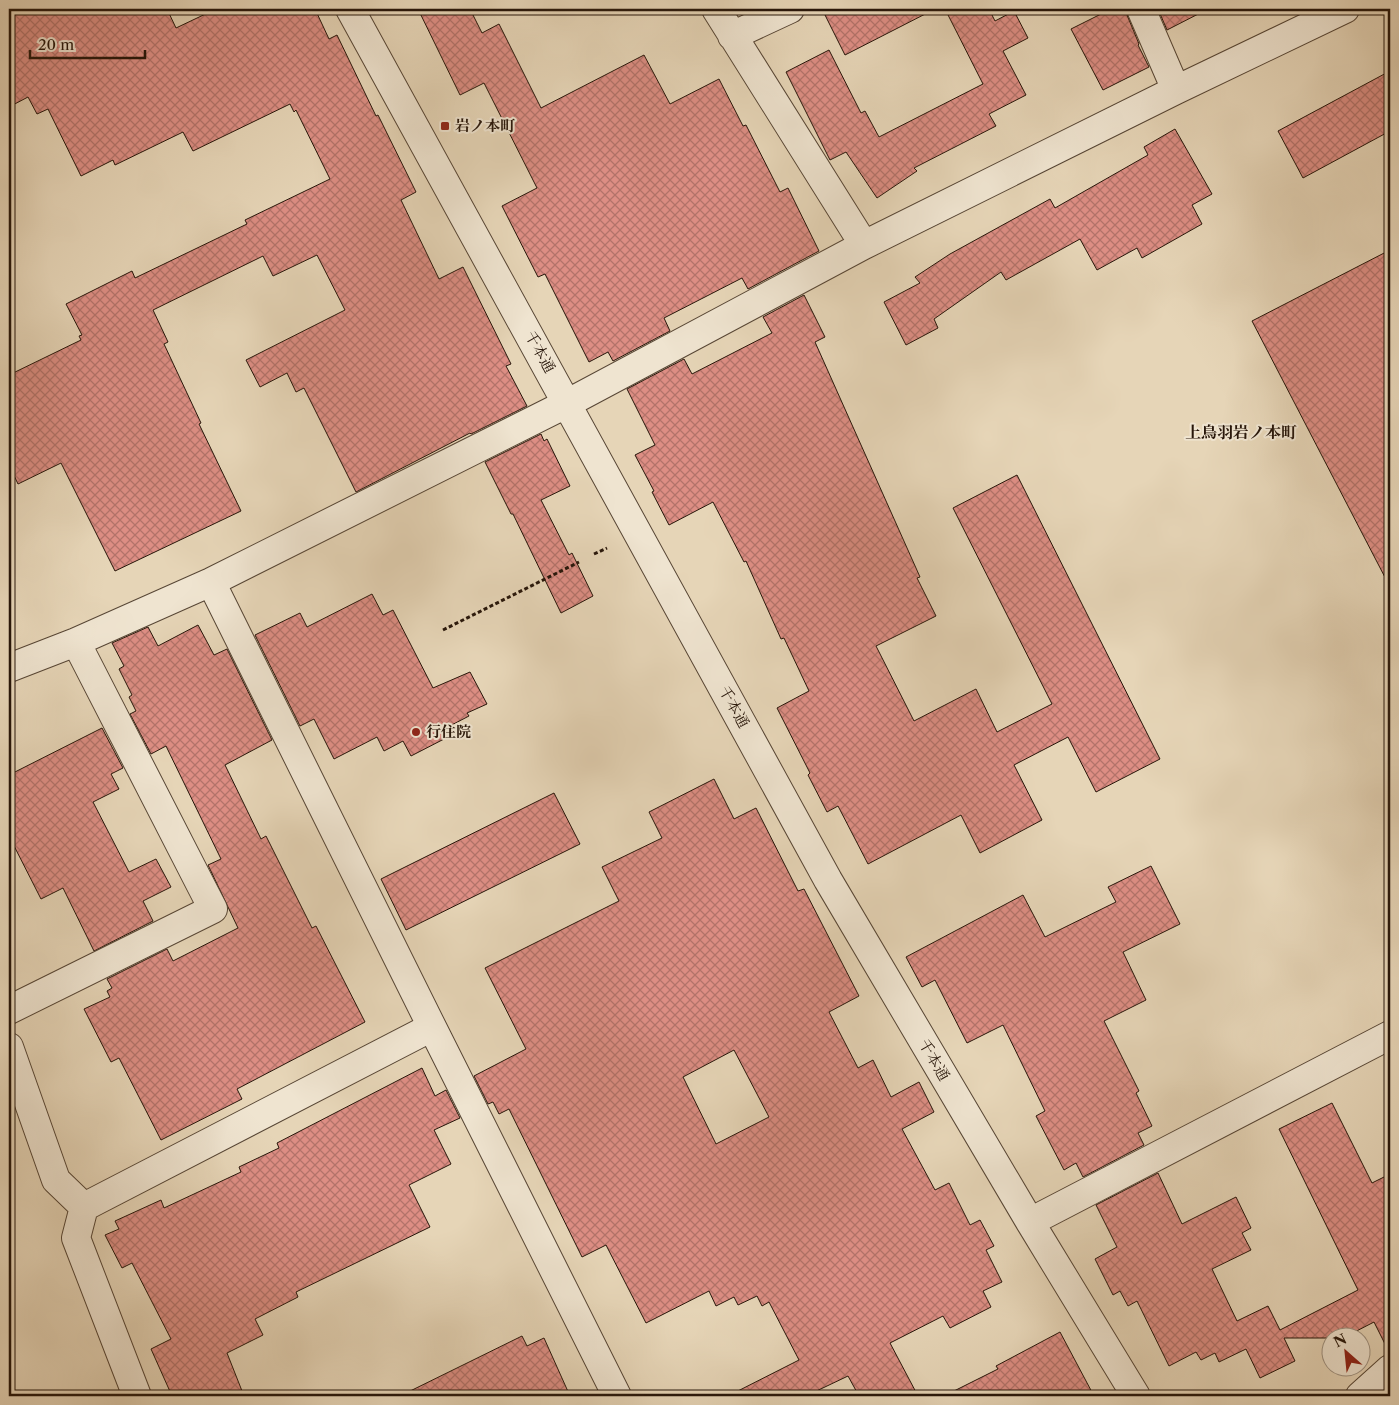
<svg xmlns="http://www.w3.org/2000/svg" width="1399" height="1405" font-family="'Libre Caslon Text','Noto Serif JP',serif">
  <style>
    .building { fill: url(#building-cross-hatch); stroke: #27160a; fill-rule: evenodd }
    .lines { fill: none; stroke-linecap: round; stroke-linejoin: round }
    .minor-casing { stroke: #574635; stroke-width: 30 }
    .path { stroke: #27160a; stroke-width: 3; stroke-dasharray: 4 2.5; stroke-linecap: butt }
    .minor { stroke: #efe4d0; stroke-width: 28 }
    .poi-dot { fill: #8f2418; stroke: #efe4d0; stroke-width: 2 }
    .labels { text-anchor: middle; stroke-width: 4; stroke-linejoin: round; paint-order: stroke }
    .poi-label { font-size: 15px; font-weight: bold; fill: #27160a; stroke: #efe4d0; text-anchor: start }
    .street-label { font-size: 15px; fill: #27160a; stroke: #efe4d0 }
    .neighbourhood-label { font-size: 16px; font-weight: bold; fill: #27160a; stroke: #efe4d0 }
  </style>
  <defs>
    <pattern id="building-cross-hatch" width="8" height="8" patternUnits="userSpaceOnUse" patternTransform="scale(1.25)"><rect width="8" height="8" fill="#dd8e84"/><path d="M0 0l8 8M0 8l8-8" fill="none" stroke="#b3736a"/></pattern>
  </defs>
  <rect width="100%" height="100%" fill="#e6d5b7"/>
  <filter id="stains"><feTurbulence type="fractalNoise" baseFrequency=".004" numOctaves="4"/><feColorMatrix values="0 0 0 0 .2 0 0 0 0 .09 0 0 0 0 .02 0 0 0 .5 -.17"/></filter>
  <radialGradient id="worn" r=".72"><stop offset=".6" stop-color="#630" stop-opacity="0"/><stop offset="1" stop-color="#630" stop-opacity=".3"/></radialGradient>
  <!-- building -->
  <path class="building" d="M9,9h158l9,19 40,-19h99l14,30 8,-4 39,81 2,-1 38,77 -15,8 38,79 24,-12 48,97 -5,2 21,40 -56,28 -1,-1 -114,59 -52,-104 -8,4 -9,-19 -27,14 -14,-27 99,-50 -28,-55 -44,21 -10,-20 -110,54 15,32 -4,2 37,79 -2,1 42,87 -126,60 -54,-108 -43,21 -9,-19v-90l72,-35 -2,-4 3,-1 -16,-31 66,-33 3,7 112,-54 -2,-4 85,-41 -34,-69 -2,2 -4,-8 -97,47 -10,-19 -68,33 -2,-5 -32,16 -33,-67 -11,5 -9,-17 -19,10z
    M418,9h52l12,24 17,-9 42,84 103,-53 26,49 49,-25 24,47 3,-1 34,67 8,-4 31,63 -71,38 -6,-11 -78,40 6,13 -57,30 -5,-9 -19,10 -44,-88 -7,3 -36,-71 35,-18 -53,-105 -24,12z
    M822,9h113l-90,46z
    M945,9h44l6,12 19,-10 14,27 -25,13 23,44 -37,19 7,12 -82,42 3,3 -40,27 -31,-46 -16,8 -44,-88 43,-22 32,63 4,-2 14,26 104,-53z
    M1111,9h15l1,6 12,29 -1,1 11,22 -46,23 -32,-61z
    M1158,9h50l-41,21z
    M1390,71v60l-87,47 -25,-47z
    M1175,129l37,65 -20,11 10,19 -60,34 -5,-10 -40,22 -17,-31 -74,41 -5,-8 -67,47 4,9 -32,17 -22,-43 36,-19 -5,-6 35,-23 100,-55 5,9 93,-53 -4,-8z
    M1390,250v337l-138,-266z
    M804,295l21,42 -10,5 105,235 -3,1 19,38 -60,30 38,75 62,-32 21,43 55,-28 -99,-196 64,-33 143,284 -64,33 -28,-55 -54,28 28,55 -62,33 -19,-38 -93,49 -30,-58 -11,6 -19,-37 2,-2 -33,-65 32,-17 -25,-53 -3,1 -35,-78 -2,1 -31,-60 -44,23 -17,-33 2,-1 -19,-36 20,-10 -28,-56 57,-30 8,15 80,-41 -9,-16z
    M541,434l3,7 3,-2 23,47 -29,14 28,55 3,-2 21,43 -32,17 -48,-99h-2l-26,-52z
    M372,594l11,21 10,-5 40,78 37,-16 17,32 -20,9 2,3 -27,14 4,8 -35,18 -8,-15 -19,10 -7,-14 -43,22 -20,-40 -14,7 -45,-91 45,-22 7,14z
    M198,625l16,30 13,-6 45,91 -47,25 36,74 5,-3 46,92 4,-2 49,96 -128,67 5,10 -81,41 -42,-82 -8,4 -27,-53 26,-12 -3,-6 5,-3 -5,-9 60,-30 6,12 65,-33 -30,-63 13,-6 -55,-113 -15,8 -21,-40 6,-3 -7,-14 3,-2 -13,-26 5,-3 -12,-23 36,-16 10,19z
    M102,728l21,40 -12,6 8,15 -26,13 36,70 27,-13 15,28 -28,14 10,20 -59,30 -31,-63 -22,11 -32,-63v-61z
    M714,779l20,40 22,-11 42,83 6,-2 55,107 -30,16 29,56 15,-8 18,37 28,-15 15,30 -32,17 33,61 14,-7 21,42 10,-5 14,26 -8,4 16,32 -19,9 8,16 -41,21 -7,-12 -53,27 28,53h-59l-11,-20 -42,20h-78l71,-36 -30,-58 -7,4 -5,-10 -19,9 -4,-8 -18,9 -7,-15 -63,32 -40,-78 -24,12 -73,-148 -10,5 -6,-12 -5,2 -14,-28 52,-27 -41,-81 134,-67 -17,-34 60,-29 -13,-26zM734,1050l35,67 -53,27 -33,-67z
    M554,793l26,51 -174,86 -25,-51z
    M1151,866l29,58 -57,28 23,48 -42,21 35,70 -3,2 16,33 -14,7 6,12 -61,32 -7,-14 -12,7 -28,-54 9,-5 -42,-86 -36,18 -32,-63 -13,7 -16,-30 117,-62 22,42 71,-35 -8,-15z
    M422,1068l13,28 11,-6 14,28 -26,12 17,34 -42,21 21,42 -134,65 2,5 -43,22 8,16 -36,18 17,43h-72l-21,-47 20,-10 -39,-76 -10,5 -17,-33 14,-6 -4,-8 46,-21 3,8 77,-36 -2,-5 40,-19 -2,-5z
    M1332,1103l40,80 18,-9v180l-16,-32 -31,16h-59l11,23 -35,17 -14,-29 -27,13 -4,-9 -14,7 -5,-8 -27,14 -32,-65 -9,5 -8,-15 -7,4 -18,-36 22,-12 -21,-42 62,-32 24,51 54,-27 15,31 -9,5 9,17 -39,19 25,52 31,-15 12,24 78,-40 -79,-161z
    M1060,1332l34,64h-150l54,-27 -2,-3z
    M522,1336l5,10 17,-8 26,58h-170z"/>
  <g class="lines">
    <defs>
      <path id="minor" d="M350,9l478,871 202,342 106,174
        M716,9l148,236
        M1141,9l35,81
        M732,36l58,-27
        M211,582l221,445 185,369
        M9,668l67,-26 135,-60 357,-179 296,-158 312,-155 169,-81
        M9,1010l204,-101 -137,-267
        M9,1047l47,133 28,27 -8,31 61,158
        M84,1207l348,-180
        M1030,1222l360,-187
        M1360,1396l30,-27"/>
    </defs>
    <!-- minor casing -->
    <use href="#minor" class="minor-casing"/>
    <!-- path -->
    <path class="path" d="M594,554l13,-6
      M443,630l136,-68"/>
    <!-- minor -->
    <use href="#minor" class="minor"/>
  </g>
  <!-- markers -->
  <g class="poi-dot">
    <rect x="440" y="121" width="10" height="10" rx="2.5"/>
    <circle cx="416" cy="732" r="5"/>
  </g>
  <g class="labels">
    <!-- poi labels -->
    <g class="poi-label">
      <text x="455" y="131">岩ノ本町</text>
      <text x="426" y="737">行住院</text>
    </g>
    <!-- street labels -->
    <g class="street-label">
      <text transform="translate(540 352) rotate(61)" y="5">千本通</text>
      <text transform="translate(734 707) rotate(61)" y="5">千本通</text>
      <text transform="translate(934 1060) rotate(60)" y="5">千本通</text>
    </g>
    <!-- neighbourhood labels -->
    <g class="neighbourhood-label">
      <text x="1241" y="438">上鳥羽岩ノ本町</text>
    </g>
  </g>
  <!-- margin -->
  <rect width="1399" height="1405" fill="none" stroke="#e6d5b7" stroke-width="30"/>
  <rect x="10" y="10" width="1379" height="1385" fill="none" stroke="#27160a" stroke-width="2.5"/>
  <rect x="15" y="15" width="1369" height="1375" fill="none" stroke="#27160a"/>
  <!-- north arrow -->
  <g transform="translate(1346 1352) rotate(333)"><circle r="24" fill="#efe4d0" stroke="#9f9281"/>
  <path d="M0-4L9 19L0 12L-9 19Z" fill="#8f2418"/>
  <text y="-8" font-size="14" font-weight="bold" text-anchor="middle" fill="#27160a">N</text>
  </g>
  <!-- scale -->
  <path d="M30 50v8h115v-8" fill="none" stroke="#27160a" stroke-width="2.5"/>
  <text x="38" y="50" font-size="15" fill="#27160a" stroke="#efe4d0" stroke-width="4" paint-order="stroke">20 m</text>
  <rect width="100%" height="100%" filter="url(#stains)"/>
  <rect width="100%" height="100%" fill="url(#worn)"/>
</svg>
